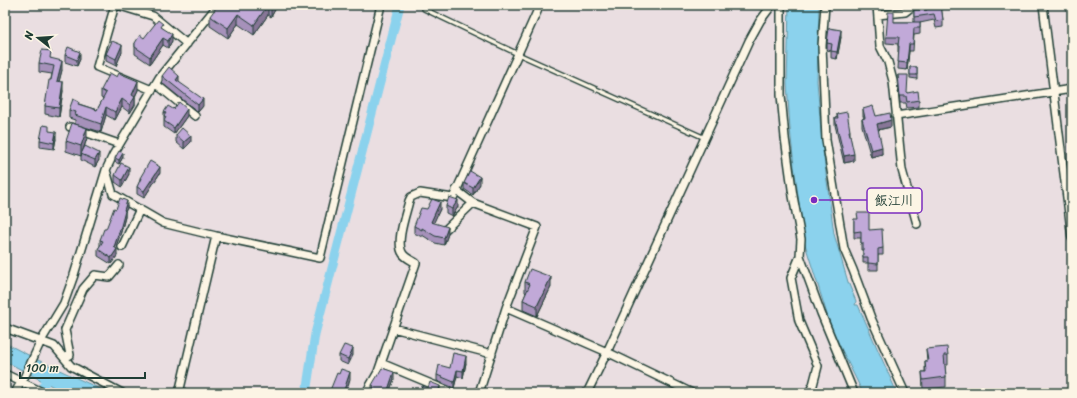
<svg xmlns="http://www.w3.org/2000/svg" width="1077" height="398" font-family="Sriracha,'Klee One',sans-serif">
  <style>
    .water { fill: #8bd2ed; stroke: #6096a3 }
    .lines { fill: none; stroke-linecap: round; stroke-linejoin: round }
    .canal { stroke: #8bd2ed; stroke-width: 9 }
    .service-casing { stroke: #1f3d34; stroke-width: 6 }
    .minor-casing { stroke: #1f3d34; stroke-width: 10 }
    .service { stroke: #fcf5e5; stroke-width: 3.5 }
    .minor { stroke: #fcf5e5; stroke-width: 7 }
    .wall { fill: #a691ba; stroke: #1f3d34 }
    .shaded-wall { fill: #877697; stroke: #1f3d34 }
    .building { fill: #c1a9d8; stroke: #1f3d34 }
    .leader { fill: none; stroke: #7b2cbf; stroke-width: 1.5 }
    .callout-dot { fill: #7b2cbf; stroke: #fcf5e5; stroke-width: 1.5 }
    .callout { fill: #fcf5e5; stroke: #7b2cbf; stroke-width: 1.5 }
    .callout-label { font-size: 13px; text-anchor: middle; font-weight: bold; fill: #1f3d34 }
  </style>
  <rect width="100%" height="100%" fill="#eadee1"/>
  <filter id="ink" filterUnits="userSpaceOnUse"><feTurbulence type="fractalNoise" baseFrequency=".025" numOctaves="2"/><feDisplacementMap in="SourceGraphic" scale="8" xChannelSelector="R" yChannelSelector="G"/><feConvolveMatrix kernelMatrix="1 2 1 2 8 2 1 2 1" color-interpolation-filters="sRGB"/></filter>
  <g filter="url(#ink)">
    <!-- water -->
    <path class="water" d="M789,5h30l-2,76 5,62 12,91 14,48 8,19 -1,4h3l39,88h-34l-31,-63 -28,-89 -10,-75 -4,-38 -3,-44z
      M5,343l35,18 69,32h-44l-60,-32z"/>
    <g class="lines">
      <!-- canal -->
      <path class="canal" d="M40,393l9,-19
        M306,393l9,-59 85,-329"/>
      <defs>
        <path id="service" d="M424,5v4l94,45 187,84"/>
        <path id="minor" d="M115,5l-18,62 55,23
          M117,5l36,11 34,28
          M781,5v90l4,43 8,58 8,43 -1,17 -9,22 8,43 19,45 -5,19 -4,8
          M825,5l-3,41 4,94 18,109 9,21 18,48 34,75
          M877,5l3,41 8,16 5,19 9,89 15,54
          M1043,5l29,233
          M878,15l27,-3 9,-7
          M156,84l39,32
          M896,116l176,-27
          M70,127l49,17
          M106,170l7,24 50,29 53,13 104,22 61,-253
          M456,190l17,13 64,24 -31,81
          M446,229l27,-26
          M122,247l18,-38
          M800,256l21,57 33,80
          M5,328l49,18 17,20 51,27
          M393,328l99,26
          M64,358l6,-3 -5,-25 18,-41 12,-14 14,2 10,-12
          M381,363l72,30
          M5,374l39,19
          M15,393l6,-11 2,-2 18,-39 23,-38 10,-28 32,-105 7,-15 46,-77 59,-73
          M179,393l37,-157
          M366,393l12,-21 38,-109c-5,-3 -10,-5 -13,-9 -8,-11 3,-40 6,-53l2,-4 9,-4 33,5 87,-193
          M479,393l27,-85 101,44 85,41
          M587,393l20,-41 142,-311 11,-20 12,-16"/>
      </defs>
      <!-- service casing -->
      <use href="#service" class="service-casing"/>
      <!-- minor casing -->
      <use href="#minor" class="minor-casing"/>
      <!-- service -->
      <use href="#service" class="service"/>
      <!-- minor -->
      <use href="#minor" class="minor"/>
    </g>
    <!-- wall -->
    <path class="wall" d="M260,5h17v1l-6,11 -3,-2 -14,20 -16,-11 -10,14 -18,-12v-10z
      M925,5h16l2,15v7l-7,1 -2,-8 -14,3v11l-6,1 -1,16h-4l-2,19 -9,-1 1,-17h-1v-8l-12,-1v-6l8,-15h20v-12h12z
      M163,28l9,13 -4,7 -5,-3 -13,19 -15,-10v-11z
      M841,37l-4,22 -6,-1v-7l-4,-1v-7z
      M122,52l-6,14 -10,-5v-7z
      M65,55l15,4 -3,7 -12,-4z
      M51,58l11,12 -3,11 4,10 -4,26 -14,-3v-8l7,-32 -13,-2v-9z
      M910,67h7v12l-7,-1z
      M898,75l9,18 12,7v7l-12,1 -1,-5h-6l-2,-21z
      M162,76l17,6 24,24 -5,6 -36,-29z
      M101,90h37l-3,7v8l-5,8 -8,-6 -7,13 -9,-5 -5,17 -26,-8v-4l-6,-2v-8l10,-6 18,6 6,-11 -2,-1z
      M173,109l14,7 -13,18 -10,-7v-15z
      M863,109l13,7 15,11 -13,3 4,24 -11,3 -9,-31v-7l2,-1 -1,-2z
      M837,114l13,17v6l4,24 -10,2 -9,-38v-7h2z
      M49,131l7,8 -2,10 -14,-2v-7z
      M176,135l15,7 -7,7 -8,-7z
      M87,138l-4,13 16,9 -4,7 -14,-7v-5v1l-15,-5v-10z
      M123,157l-4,7 -4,-2v-4z
      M160,173l-16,25 -7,-4v-7l3,-6v-3z
      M129,174l-7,13 -7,-5v-7z
      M464,183l16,1 -7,11 -9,-6z
      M446,206l12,1 -6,9 -6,-3z
      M127,208l-2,4v5l-4,15 -6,16 2,8 -6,8 -13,-8v-7l2,-3v-6l6,-11z
      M427,209h13l-7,14 15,11 -4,11 -9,-2 -13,-8v2l-8,-4v-7z
      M854,219l15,11 14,18v7h-5v15h-10v-7h-5v-13h-2v-12h-7z
      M525,282l26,5 -14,29 -14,-6v-10l3,-7 -1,-1z
      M926,349l22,6v10h-3l1,12v10l-23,2 -1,-17h3v-11h2z
      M339,355h14l-5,10 -9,-4z
      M466,363l-3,15 -6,-2 -3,12 -17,-7v-6l13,-7z
      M394,379l-5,14h-17v-8z"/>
    <!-- shaded-wall -->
    <path class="shaded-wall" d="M268,5v10l-14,20v-10z
      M272,5h5v1l-6,11v-10z
      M238,14v10l-10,14v-10z
      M841,30v7l-4,22v-7z
      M172,34v7l-4,7v-7z
      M163,38v7l-13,19v-7z
      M909,44v7l-2,19v-7z
      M122,45v7l-6,14v-7z
      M80,52v7l-3,7v-6z
      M62,61v9l-5,20v-9z
      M179,76v7l-3,-3z
      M138,81v9l-5,10 2,-3v8l-5,8v-8l2,-10z
      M63,82v9l-4,26v-9z
      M122,99v8l-7,13v-8z
      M203,99v7l-5,6v-7z
      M106,107v8l-5,17v-8z
      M187,109v7l-13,18v-6z
      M891,120v7l-14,3v-6z
      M87,128v10l-6,18v-10z
      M56,132v7l-2,10v-6z
      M191,136v6l-7,7v-7z
      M882,147v7l-11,3v-7z
      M99,153v7l-4,7v-7z
      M123,153v4l-4,7v-4z
      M854,154v7l-10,2v-7z
      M129,167v7l-7,13v-7z
      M160,167v6l-16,25v-7z
      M480,177v7l-7,11v-7z
      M458,200v7l-6,9v-7z
      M127,201v7l-2,4v5l-4,15 -7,21v-6l10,-37z
      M440,202v7l-9,20v-7z
      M448,227v7l-4,11v-7z
      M117,249v7l-6,8v-6z
      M551,277v10l-14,29v-10z
      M353,348v7l-5,10v-6z
      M466,356v7l-3,15v-7z
      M457,370v6l-3,12v-6z
      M350,372v7l-4,14h-3z
      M394,372v7l-5,14h-2z
      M440,386v7h-2z"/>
    <!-- building -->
    <path class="building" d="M218,5h50l-14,20 -16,-11 -10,14 -18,-12z
      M926,5h15l2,15 -7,1 -2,-7 -20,3v-7h13z
      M888,12h6v10h26v6h-6l-1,16h-4l-2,19 -9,-1 1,-16h-1l1,-9h-13z
      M158,20l5,4 -2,3 11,7 -4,7 -5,-3 -13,19 -15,-10v-4l5,-8 4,3z
      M829,28l12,2 -4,22 -6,-1 1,-7 -5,-1z
      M112,41l10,4 -6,14 -10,-5z
      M68,47l12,5 -3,8 -12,-5z
      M42,50l9,1 -1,7 12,3 -5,20 6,1 -4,26 -14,-2 4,-26h2l3,-14 -15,-3z
      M169,67l10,9 -3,4 27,19 -5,6 -36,-29z
      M910,67h7v8h-7z
      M110,73l7,4 2,-4 19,8 -6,14 3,2 -5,8 -8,-6 -7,13 -9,-5 -5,17 -26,-9 1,-3 -7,-2 4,-11 6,3 -1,2 19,6 9,-17 -5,-3z
      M898,75h10l-1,18 11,-2 1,9 -12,2 -1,-6h-6z
      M179,102l8,7 -13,19 -10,-7 2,-4 -2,-1 2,-3 -2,-1 4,-6 5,3v-1l1,1z
      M873,106l3,10 14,-3 1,7 -14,4 5,23 -11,3 -9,-31 3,-1 -2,-9z
      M847,112l3,19h-1l5,23 -10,2 -9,-38h3l-1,-4z
      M72,123l15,5 -6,18 -15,-5z
      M43,125l6,1v5l7,1 -2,11 -14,-3z
      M182,128l9,8 -7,6 -8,-7z
      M85,146l14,7 -4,7 -14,-6z
      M119,151l4,2 -4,7 -4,-2z
      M150,161l10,6 -16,24 -7,-4 4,-9h-1z
      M121,163l8,4 -7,13 -7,-5z
      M470,171l10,6 -7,11 -9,-5z
      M449,197l9,3 -6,9 -6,-3z
      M120,198l7,3 -3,9 1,1 -4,15 -7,21 3,2 -6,9 -13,-9 5,-8 -3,-1 4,-11h2l8,-21 2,1z
      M432,199l8,3 -9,20 17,5 -4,11 -9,-2 -13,-8v2l-8,-4 7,-18 6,1z
      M857,213h12v17l13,-1 1,19 -5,1v15l-10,-1v-6h-5v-14h-2v-12l-7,1v-13h4z
      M530,269l21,8 -14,29 -14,-6 7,-16 -5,-2z
      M344,345l9,3 -5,11 -9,-4z
      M947,347l1,8h-4l2,22 -23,3 -1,-8h4l-1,-11h3l-2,-12z
      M453,353l13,3 -3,15 -6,-1 -3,12 -17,-7 2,-10 11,3z
      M382,368l12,4 -7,21h-15l2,-7 -2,-1z
      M341,369l9,3 -7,21h-14l8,-20 2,1z
      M430,382l10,4 -2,7h-18l2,-7 6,2z
      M497,390l6,3h-8z"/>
  </g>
  <!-- callouts -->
  <path class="leader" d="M814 200L867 200"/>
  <circle class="callout-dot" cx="814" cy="200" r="4"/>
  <rect class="callout" x="867" y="188" width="55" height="25" rx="4"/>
  <g class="callout-label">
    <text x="894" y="205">飯江川</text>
  </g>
  <!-- margin -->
  <rect width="1077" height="398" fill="none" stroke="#fcf5e5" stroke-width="20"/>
  <rect x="10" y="10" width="1057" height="378" fill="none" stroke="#1f3d34" stroke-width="1.5" filter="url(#ink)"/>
  <!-- north arrow -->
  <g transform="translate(38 38) rotate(287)" stroke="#fcf5e5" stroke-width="3" paint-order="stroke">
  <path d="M0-3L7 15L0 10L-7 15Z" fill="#1f3d34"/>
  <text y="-6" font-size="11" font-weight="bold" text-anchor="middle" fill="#1f3d34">N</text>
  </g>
  <!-- scale -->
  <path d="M20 372v6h125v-6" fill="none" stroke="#1f3d34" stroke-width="2"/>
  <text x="26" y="372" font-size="12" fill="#1f3d34" stroke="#fcf5e5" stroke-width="3" paint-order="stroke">100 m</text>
</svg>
